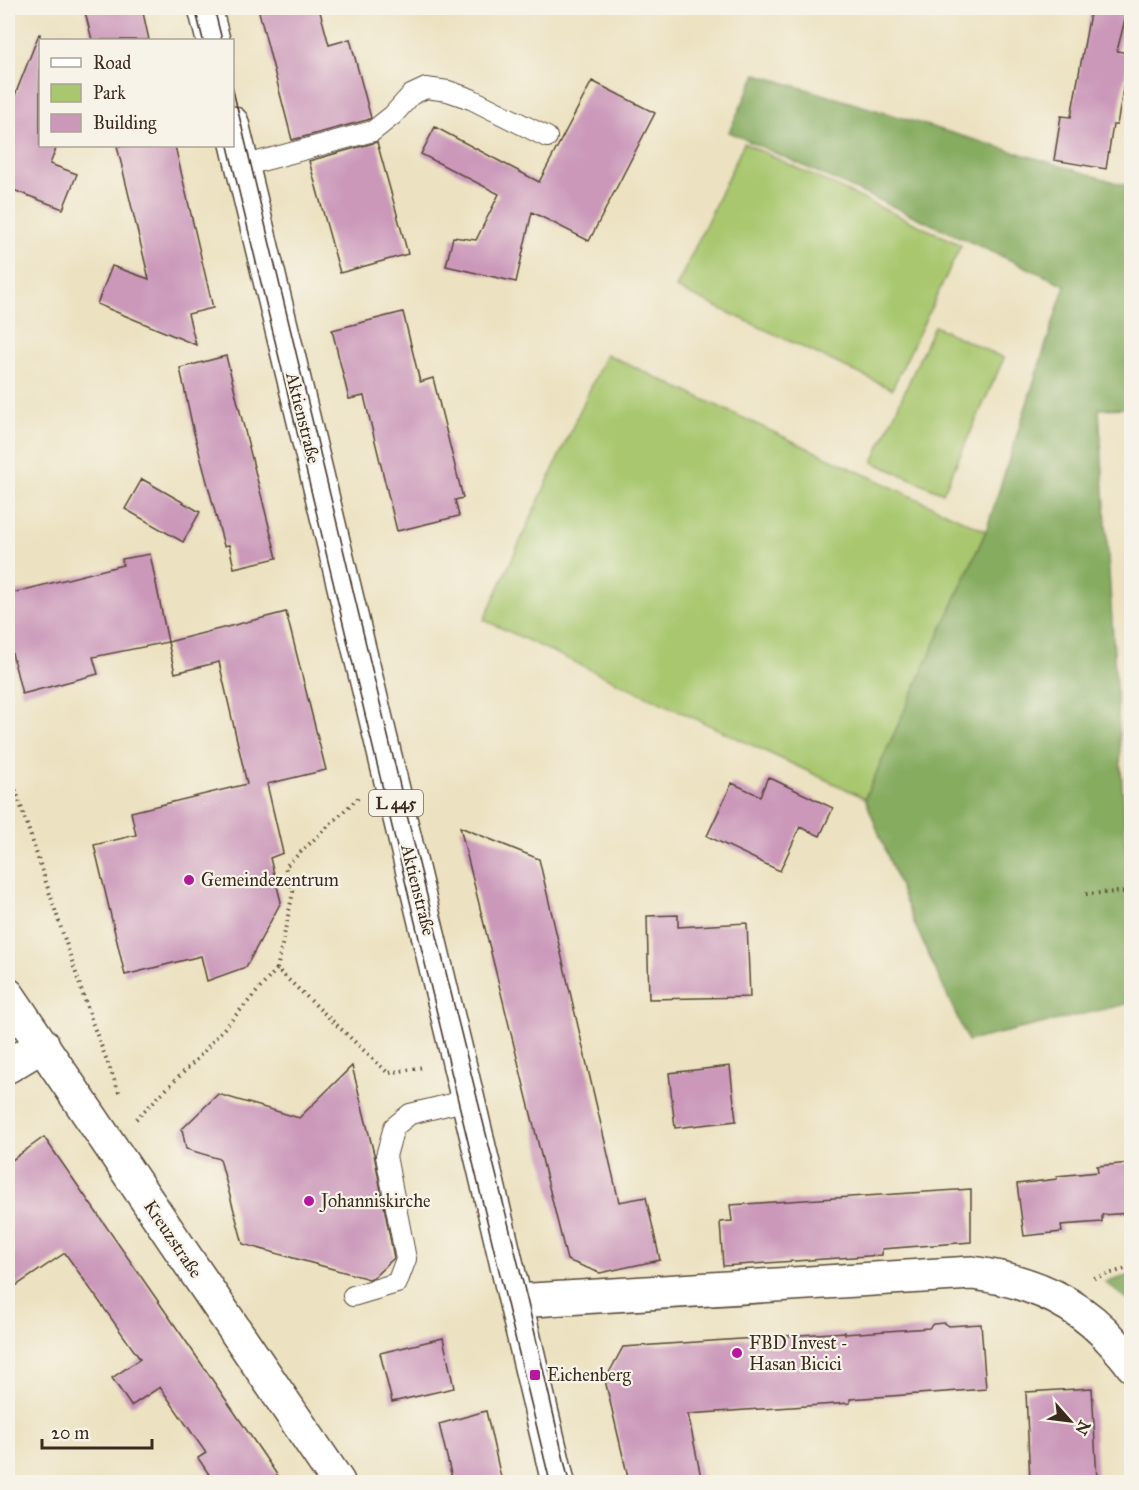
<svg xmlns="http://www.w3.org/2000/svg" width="1139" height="1490" font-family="'IM FELL Great Primer',serif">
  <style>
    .green { fill: #a8c76e; stroke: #727846; stroke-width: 1.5 }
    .forest { fill: #86ac61; stroke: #606b40; stroke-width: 1.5 }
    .building { fill: #cb98ba }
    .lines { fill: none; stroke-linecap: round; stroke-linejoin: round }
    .lane-casing { stroke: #564636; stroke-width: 22 }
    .street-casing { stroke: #564636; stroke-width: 36 }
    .primary-casing { stroke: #564636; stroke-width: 36 }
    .path { stroke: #564636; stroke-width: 4; stroke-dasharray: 1.5 4.5; stroke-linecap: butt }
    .lane { stroke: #fff; stroke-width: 20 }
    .street { stroke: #fff; stroke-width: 33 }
    .primary { stroke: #fff; stroke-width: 33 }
    .tram { stroke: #3b2a1e; stroke-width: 1.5 }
    .poi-dot { fill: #b5179e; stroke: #f7f3e8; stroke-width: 2 }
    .labels { text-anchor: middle; stroke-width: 4.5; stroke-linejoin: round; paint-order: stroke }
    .shield { fill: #f7f3e8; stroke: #73665b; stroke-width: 1.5 }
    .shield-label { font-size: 16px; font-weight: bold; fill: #3b2a1e }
    .street-label { font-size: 18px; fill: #3b2a1e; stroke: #f7f3e8 }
    .poi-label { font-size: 18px; fill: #3b2a1e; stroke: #f7f3e8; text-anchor: start }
  </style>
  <rect width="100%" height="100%" fill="#f7f3e8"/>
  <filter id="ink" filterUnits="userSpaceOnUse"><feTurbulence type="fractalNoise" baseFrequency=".0167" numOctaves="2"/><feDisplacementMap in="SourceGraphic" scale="12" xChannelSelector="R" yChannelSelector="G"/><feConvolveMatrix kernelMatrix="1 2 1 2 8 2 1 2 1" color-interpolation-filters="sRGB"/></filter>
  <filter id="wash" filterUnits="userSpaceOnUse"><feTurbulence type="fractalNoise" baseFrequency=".008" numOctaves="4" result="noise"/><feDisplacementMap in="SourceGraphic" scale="24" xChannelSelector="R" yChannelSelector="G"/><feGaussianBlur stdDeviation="1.35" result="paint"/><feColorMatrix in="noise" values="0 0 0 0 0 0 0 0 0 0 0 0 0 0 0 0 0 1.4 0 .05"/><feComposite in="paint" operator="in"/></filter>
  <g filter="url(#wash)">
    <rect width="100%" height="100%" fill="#ece2c1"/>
    <!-- green -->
    <path class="green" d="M744,143l217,102 -69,144 -216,-101z
      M934,326l70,32 -61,135 -70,-31z
      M606,354l380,177 -121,267 -381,-178z"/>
    <!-- forest -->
    <path class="forest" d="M756,74l375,113v221l-32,1 32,522v72l-163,38 -54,-118 -49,-125 121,-267 79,-246 -336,-153z
      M1131,1275h1l-1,28 -26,-21z"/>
    <g id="blocks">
      <!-- building -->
      <path class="building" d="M84,8h58l7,32h-57z
        M258,8h61l10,37 21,-6 21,79 -4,2 -75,20z
        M1091,8h37l-11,43 12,2 -12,72h-4l-7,44 -52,-9 7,-44 10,1z
        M39,34h1v112h17l-7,18 27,10 -14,35 -55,-21v-75z
        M592,81l63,32 -66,128 -57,-29 -16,70 -70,-16 7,-29 23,3 23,-46 -78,-40 14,-27 104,55z
        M377,142l31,112 -68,19 -31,-112z
        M117,146h58l38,162 -25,6 8,31 -99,-41 15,-38 37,13z
        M403,312l17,70 13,-4 30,120 -8,2 4,16 -62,15 -33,-135 -15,3 -17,-69z
        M226,356l51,202 -43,10 -5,-23 -5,1 -31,-117 -13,-61z
        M142,479l58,33 -17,30 -58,-33z
        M150,554l18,88 -75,15 5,17 -76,20 -14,-57v-43l115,-29 -1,-6z
        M286,612l40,158 -59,14 16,69 -13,5 11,44 -35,65 -39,14 -6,-25 -76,19 -31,-130 42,-10 -5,-23 116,-28 -28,-122 -44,11 -7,-31z
        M768,777l65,31 -13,28 -20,-9 -20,44 -73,-35 25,-53 28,13z
        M460,827l79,32 80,343 27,-5 14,63 -60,13 -33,-13z
        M678,915v12l69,-4 3,74 -101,2 -2,-83z
        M352,1066l22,88 20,104 -20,19 -5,2 -126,-35 -23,-85 -34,-10 -4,-20 36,-35 81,24z
        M730,1066l6,55 -61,7 -6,-55z
        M44,1137l148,213 90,132h-68l-16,-24 8,-5 -46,-66 -29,19 -19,-28 28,-19 -75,-106 -57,38v-128z
        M1131,1163v50l-29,2v7l-41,3 1,7 -38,4 -7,-52 40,-5v-3l41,-4 -1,-6z
        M971,1189v53l-89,7v6l-159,11 -3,-44 12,-1 -2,-16z
        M944,1323l4,3 33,-2 5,65 -136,10v4l-162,11 14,68h-73l-24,-102 18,-33 222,-15v2l84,-6 4,-4z
        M443,1338l11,50 -62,14 -12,-49z
        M1092,1388l5,92 -67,2 -4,-90z
        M486,1411l16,71h-49l-14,-58z"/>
    </g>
  </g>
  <g filter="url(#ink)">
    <use href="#blocks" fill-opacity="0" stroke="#564636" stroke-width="1.5"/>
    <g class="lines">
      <defs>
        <path id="lane" d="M243,166l130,-35 20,-16 18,-20 15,-7 22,3 23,8 76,38
          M353,1296l44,-13 9,-24 -20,-103 8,-29 16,-13 58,-14"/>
        <path id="street" d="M8,995l330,487
          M8,1066l35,-21
          M516,1301l456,-28c56,7 105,27 142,70 6,7 13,14 18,22"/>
        <path id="primary" d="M205,8l8,32
          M232,123l236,977 90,382"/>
      </defs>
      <!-- lane casing -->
      <use href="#lane" class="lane-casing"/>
      <!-- street casing -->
      <use href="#street" class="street-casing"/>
      <!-- primary casing -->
      <use href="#primary" class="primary-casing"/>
      <!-- path -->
      <path class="path" d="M8,767l84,255 27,70
        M1086,894l46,-3
        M277,969l16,-77 -8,-25 73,-69
        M136,1119l60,-59 81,-91 111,104 36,-6
        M1094,1278l38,-11"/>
      <!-- lane -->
      <use href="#lane" class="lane"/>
      <!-- street -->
      <use href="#street" class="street"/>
      <!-- primary -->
      <use href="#primary" class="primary"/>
      <!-- tram -->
      <path class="tram" d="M195,8l8,32
        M214,8l8,32
        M232,86l174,725 121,488 42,183
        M228,146l322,1336"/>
    </g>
  </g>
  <!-- markers -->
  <g class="poi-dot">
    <circle cx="189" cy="880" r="6"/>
    <circle cx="309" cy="1201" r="6"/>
    <circle cx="737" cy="1353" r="6"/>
    <rect x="529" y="1369" width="12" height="12" rx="3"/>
  </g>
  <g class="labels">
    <!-- shield labels -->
    <rect class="shield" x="369" y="790" width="54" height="26" rx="4.5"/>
    <g class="shield-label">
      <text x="396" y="809">L 445</text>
    </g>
    <!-- street labels -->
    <g class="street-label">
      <text transform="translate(303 418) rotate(76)" y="6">Aktienstraße</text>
      <text transform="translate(418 890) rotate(76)" y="6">Aktienstraße</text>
      <text transform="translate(173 1239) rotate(56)" y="6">Kreuzstraße</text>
    </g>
    <!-- poi labels -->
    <g class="poi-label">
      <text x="201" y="886">Gemeindezentrum</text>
      <text x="321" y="1207">Johanniskirche</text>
      <text x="749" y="1349">FBD Invest -<tspan x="749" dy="21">Hasan Bicici</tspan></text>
      <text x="547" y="1381">Eichenberg</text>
    </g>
  </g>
  <!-- margin -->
  <rect width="1139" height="1490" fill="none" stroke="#f7f3e8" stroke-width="30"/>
  <!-- legend -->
  <rect x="39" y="39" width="195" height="108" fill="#f7f3e8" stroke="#aca397" stroke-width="1.5"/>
  <rect x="51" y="58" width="30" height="9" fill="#ffffff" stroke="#aca397" stroke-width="1.5"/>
  <text x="93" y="69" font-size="18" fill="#3b2a1e">Road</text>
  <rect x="51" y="84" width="30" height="18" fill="#a8c76e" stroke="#aca397" stroke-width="1.5"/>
  <text x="93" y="99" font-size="18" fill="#3b2a1e">Park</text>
  <rect x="51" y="114" width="30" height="18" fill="#cb98ba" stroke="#aca397" stroke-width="1.5"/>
  <text x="93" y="129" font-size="18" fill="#3b2a1e">Building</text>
  <!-- north arrow -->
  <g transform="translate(1070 1421) rotate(118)" stroke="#f7f3e8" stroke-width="4.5" paint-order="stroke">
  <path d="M0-4.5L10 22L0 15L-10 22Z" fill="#3b2a1e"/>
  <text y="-9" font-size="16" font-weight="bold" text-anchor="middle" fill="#3b2a1e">N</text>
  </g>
  <!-- scale -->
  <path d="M42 1439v9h110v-9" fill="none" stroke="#3b2a1e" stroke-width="3"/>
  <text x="51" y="1439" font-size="18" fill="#3b2a1e" stroke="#f7f3e8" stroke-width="4.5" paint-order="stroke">20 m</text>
</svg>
